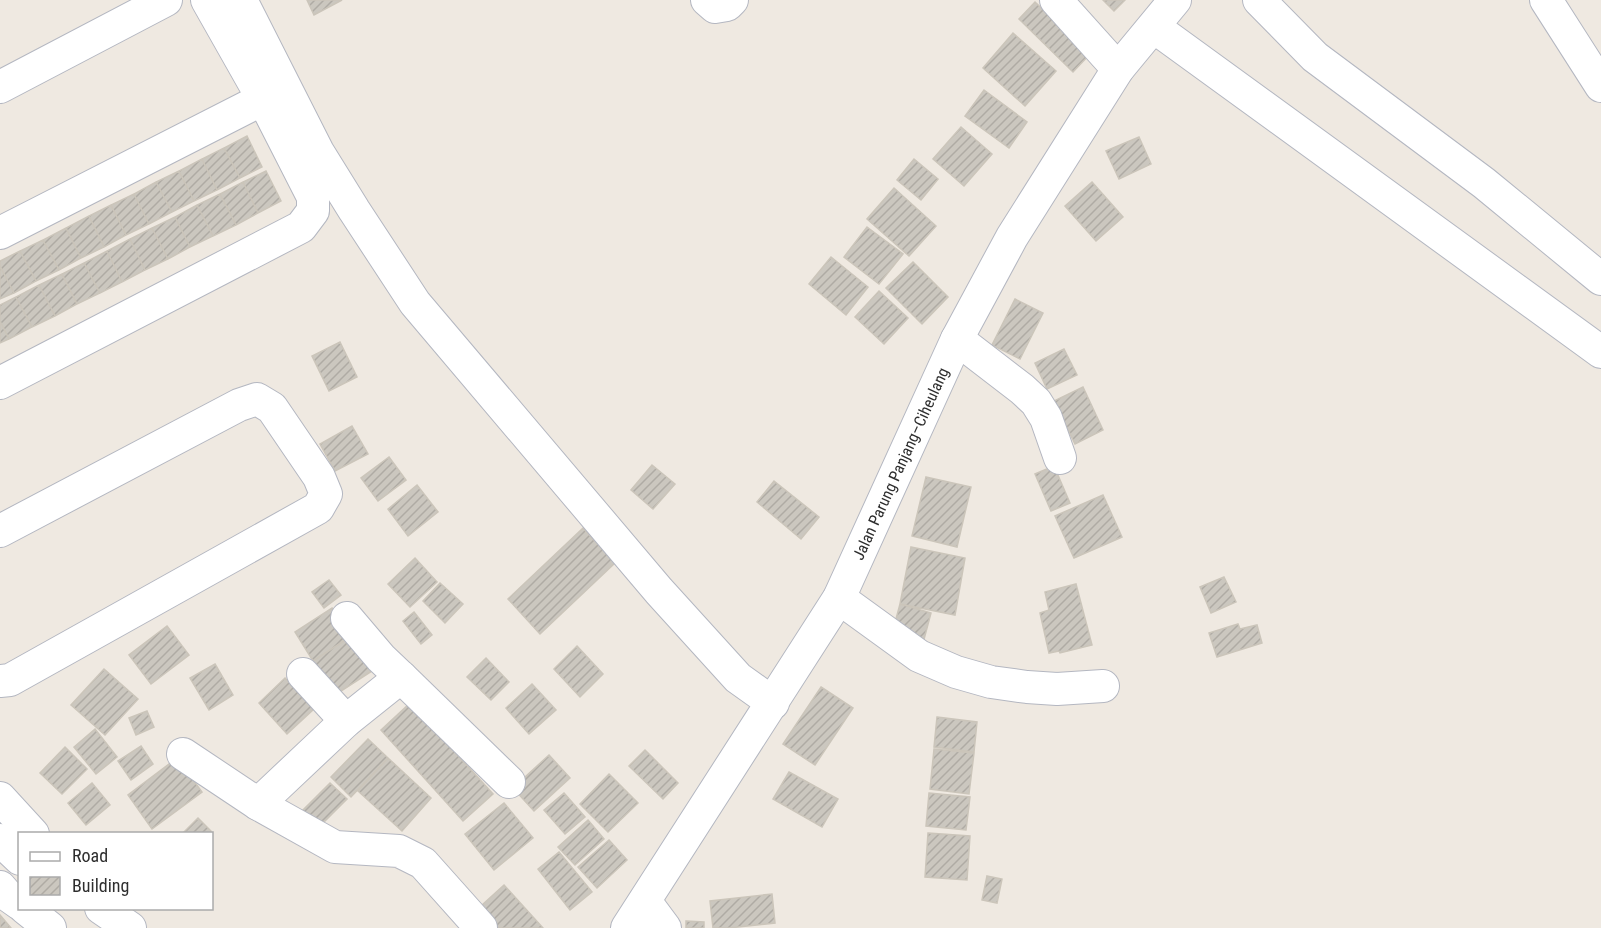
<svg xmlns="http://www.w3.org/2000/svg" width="1601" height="928" font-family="'Roboto Condensed',sans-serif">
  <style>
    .building { fill: url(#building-hatch); stroke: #cbc5ba; stroke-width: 1.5 }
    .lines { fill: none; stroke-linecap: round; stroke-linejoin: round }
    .minor-casing { stroke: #b4b7c1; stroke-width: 34 }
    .minor { stroke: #fff; stroke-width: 32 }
    .labels { text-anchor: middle; stroke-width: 4.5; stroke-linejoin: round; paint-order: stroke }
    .street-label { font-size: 16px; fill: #2e2e2e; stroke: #fff }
  </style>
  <defs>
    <pattern id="building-hatch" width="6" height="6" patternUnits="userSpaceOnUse" patternTransform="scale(1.5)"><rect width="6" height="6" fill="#cbc7bf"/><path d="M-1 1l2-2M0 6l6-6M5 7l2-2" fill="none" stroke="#afaba4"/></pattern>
  </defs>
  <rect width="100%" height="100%" fill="#efe9e1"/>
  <!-- building -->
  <path class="building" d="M307,0h35l-28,15z
    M1103,0h22l-11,11z
    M1035,2l55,52 -17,18 -54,-53z
    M1013,33l43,38 -31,35 -42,-38z
    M984,90l43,32 -18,26 -44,-32z
    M961,127l31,27 -28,32 -31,-27z
    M247,136l15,31 -22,11 -16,-30z
    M1139,137l12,27 -32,15 -13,-28z
    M224,148l16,30 -23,12 -15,-31z
    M202,159l15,31 -23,11 -15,-30z
    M914,159l24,20 -17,21 -24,-20z
    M179,171l15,30 -22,11 -16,-30z
    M266,171l15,30 -23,12 -15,-31z
    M156,182l16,30 -23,12 -15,-30z
    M243,182l15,31 -22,12 -16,-31z
    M1092,182l31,35 -27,24 -31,-35z
    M894,188l42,38 -27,30 -42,-37z
    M134,194l15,30 -23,11 -15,-30z
    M220,194l16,31 -23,11 -16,-31z
    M111,205l15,30 -22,12 -15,-31z
    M197,205l16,31 -23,11 -15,-30z
    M89,216l15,31 -23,11 -15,-30z
    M175,217l15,30 -22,12 -16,-31z
    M867,227l36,27 -24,30 -35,-27z
    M66,228l15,30 -22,12 -16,-30z
    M152,228l16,31 -23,11 -15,-31z
    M130,239l15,31 -23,12 -15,-31z
    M43,240l16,30 -23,11 -16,-30z
    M20,251l16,30 -22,12 -14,-27v-5z
    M107,251l15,31 -22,11 -16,-30z
    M831,257l37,30 -22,28 -37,-31z
    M913,262l35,35 -26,27 -36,-36z
    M84,263l16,30 -23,11 -15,-30z
    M0,266l14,27 -14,6z
    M62,274l15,30 -22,12 -16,-31z
    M39,285l16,31 -23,11 -16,-30z
    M879,291l29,27 -24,26 -29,-27z
    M16,297l16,30 -23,12 -9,-18v-16z
    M1015,299l28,14 -23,46 -28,-14z
    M0,321l9,18 -9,4z
    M340,342l17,35 -28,14 -17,-35z
    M1064,349l13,26 -30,14 -12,-26z
    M1083,387l20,43 -28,14 -21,-43z
    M352,426l16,28 -33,17 -15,-27z
    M389,457l17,23 -28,21 -17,-23z
    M652,465l23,19 -22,25 -22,-19z
    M1054,466l16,37 -19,8 -16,-37z
    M926,477l45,10 -14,60 -45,-11z
    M774,481l45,36 -18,22 -44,-37z
    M417,485l21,27 -30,24 -20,-27z
    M1103,495l19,42 -48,21 -19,-42z
    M583,528l32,35 -75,71 -32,-35z
    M911,547l54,11 -10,57 -55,-11z
    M415,558l22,24 -27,25 -22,-23z
    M1224,577l12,25 -25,11 -11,-26z
    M329,580l12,15 -17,13 -12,-16z
    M440,583l23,21 -18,19 -22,-22z
    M1076,584l16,61 -32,8 -1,-2 -10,2 -9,-40 9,-3 -4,-18z
    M900,604l31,9 -8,30 -31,-9z
    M332,608l18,29 -37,24 -18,-29z
    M414,612l18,23 -11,9 -18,-23z
    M1238,624l2,5 17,-4 5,18 -45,14 -8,-24z
    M167,626l22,29 -38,29 -22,-29z
    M350,637l22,34 -37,24 -22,-34z
    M577,646l26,28 -23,23 -26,-28z
    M486,658l23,24 -18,18 -24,-23z
    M215,664l18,31 -24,15 -19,-32z
    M104,669l34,30 -33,36 -34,-30z
    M285,678l29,31 -27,25 -28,-31z
    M532,684l24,26 -27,24 -23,-26z
    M821,687l32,21 -38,57 -32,-21z
    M410,703l83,91 -30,27 -82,-91z
    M147,711l7,16 -18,8 -7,-17z
    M937,717l40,5 -3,30 -40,-5z
    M95,729l22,28 -21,17 -22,-27z
    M368,739l20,19 -37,39 -20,-20z
    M141,746l12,18 -22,16 -13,-19z
    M65,747l22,22 -25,25 -22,-21z
    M934,749l40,4 -5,41 -39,-5z
    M645,750l33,33 -15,16 -34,-33z
    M549,755l21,23 -36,33 -21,-23z
    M177,758l25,34 -50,37 -24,-34z
    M388,758l43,40 -29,33 -44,-40z
    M789,772l49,27 -16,28 -49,-28z
    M609,774l29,29 -30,29 -28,-28z
    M92,783l18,22 -24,20 -18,-22z
    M330,783l17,16 -31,31 -17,-16z
    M564,793l21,24 -20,17 -21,-24z
    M929,793l41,4 -4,33 -40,-4z
    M504,803l29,35 -39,32 -29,-36z
    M198,818l13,13 -2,3h-27z
    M588,820l16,19 -29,26 -17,-18z
    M928,833l42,3 -3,44 -42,-3z
    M609,840l18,20 -30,28 -19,-21z
    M559,852l33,40 -22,18 -32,-41z
    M987,876l15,3 -5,24 -15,-3z
    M504,885l39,43h-60l-12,-13z
    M772,894l3,29 -46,5h-16l-3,-27z
    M0,915l11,13h-11z
    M686,921l18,1v6h-18z"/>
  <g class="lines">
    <defs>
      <g id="minor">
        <path d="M241,0l77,152 36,58 61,93 244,288 79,87 35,25"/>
        <path d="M707,0l8,7 12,-2 5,-5"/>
        <path d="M1056,0l62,69"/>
        <path d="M1259,0l56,57 169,126 117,96"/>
        <path d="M1546,0l55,86"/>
        <path d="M1154,27l447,325"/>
        <path d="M0,87l166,-87"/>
        <path d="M0,233l263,-134"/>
        <path d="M957,339l65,50 14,13 10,16 14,40"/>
        <path d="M0,383l301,-156 12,-16v-14l-50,-98 -56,-99"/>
        <path d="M0,531l239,-126 18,-6 15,9 47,69 7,17 -8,14 -308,172 -10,1"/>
        <path d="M839,598l80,58 37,16 35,10 36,5 30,2 46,-3"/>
        <path d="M303,674l43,47"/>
        <path d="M401,677l108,105"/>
        <path d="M183,754l75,50 77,43 64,4 24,12 58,65"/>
        <path d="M0,798l33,36"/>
        <path d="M258,804l88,-83 55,-44 -20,-19 -34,-40"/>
        <path d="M0,840l20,19"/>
        <path d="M0,887l6,7 14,10"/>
        <path d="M645,901l20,27"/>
        <path d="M25,908l25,20"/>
        <path d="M101,908l29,20"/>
        <path id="s1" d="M627,928l212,-330 118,-259 55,-102 106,-168 57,-69"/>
      </g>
    </defs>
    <!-- minor casing -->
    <use href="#minor" class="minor-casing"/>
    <!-- minor -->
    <use href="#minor" class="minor"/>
  </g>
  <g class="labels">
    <!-- street labels -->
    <g class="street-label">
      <text dy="6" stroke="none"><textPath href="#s1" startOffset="540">Jalan Parung Panjang–Ciheulang</textPath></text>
    </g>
  </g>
  <!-- legend -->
  <rect x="18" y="832" width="195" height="78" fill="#ffffff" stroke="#ababab" stroke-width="1.5"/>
  <rect x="30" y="852" width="30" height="9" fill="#ffffff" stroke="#ababab" stroke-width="1.5"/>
  <text x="72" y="862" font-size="18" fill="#2e2e2e">Road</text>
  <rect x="30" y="877" width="30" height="18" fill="url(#building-hatch)" stroke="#ababab" stroke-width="1.5"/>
  <text x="72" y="892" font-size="18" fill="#2e2e2e">Building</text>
</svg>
